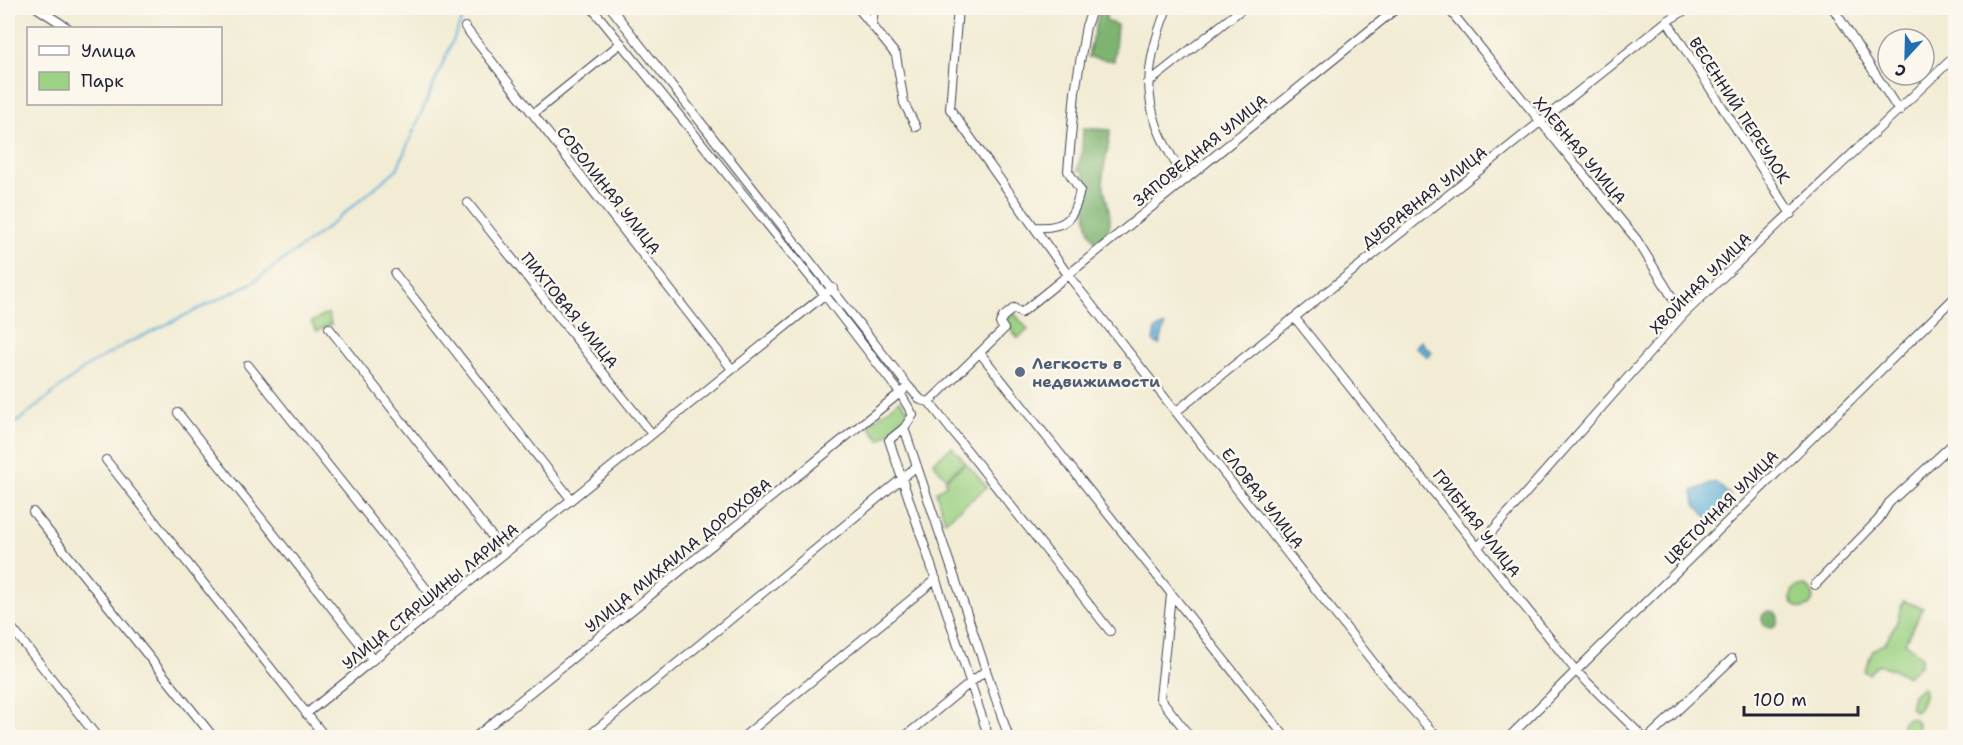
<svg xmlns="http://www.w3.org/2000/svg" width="1963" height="745" font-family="'Shantell Sans',sans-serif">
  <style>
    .green { fill: #9dd283; stroke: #607a5f; stroke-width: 1.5 }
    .forest { fill: #7eb471; stroke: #506b56; stroke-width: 1.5 }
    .water { fill: #5daed8; stroke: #40688a; stroke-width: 1.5 }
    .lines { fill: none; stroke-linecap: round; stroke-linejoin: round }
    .stream { stroke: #5daed8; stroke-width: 2 }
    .street-casing { stroke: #414052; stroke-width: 10 }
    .street { stroke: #fff; stroke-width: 8 }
    .service-dot { fill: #5c6f8a; stroke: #fbf7ec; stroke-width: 2 }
    .labels { text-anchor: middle; stroke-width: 5; stroke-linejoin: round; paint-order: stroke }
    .street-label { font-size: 16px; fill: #22223b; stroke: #fbf7ec }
    .service-label { font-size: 16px; font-weight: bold; fill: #4e5e75; stroke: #fbf7ec; text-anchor: start }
  </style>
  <rect width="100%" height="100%" fill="#fbf7ec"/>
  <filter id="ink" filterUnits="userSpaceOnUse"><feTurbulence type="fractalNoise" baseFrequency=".0167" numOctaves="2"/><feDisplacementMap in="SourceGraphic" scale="12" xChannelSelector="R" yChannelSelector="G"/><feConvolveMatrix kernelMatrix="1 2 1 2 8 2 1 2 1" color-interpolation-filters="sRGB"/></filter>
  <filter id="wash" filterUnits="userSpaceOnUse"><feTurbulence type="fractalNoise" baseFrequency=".008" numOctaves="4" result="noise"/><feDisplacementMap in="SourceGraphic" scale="24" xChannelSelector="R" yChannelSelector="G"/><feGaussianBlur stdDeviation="1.35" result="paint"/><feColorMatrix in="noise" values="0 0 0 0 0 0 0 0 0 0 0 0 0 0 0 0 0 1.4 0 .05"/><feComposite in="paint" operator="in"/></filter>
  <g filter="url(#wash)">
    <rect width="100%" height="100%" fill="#f2ecd4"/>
    <!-- green -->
    <path class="green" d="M328,313l3,11 -14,7 -6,-9z
      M1014,313l14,17 -10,8 -14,-17z
      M900,400l9,11 -2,8 -27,21 -12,-15z
      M952,447l13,15 -19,16 -13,-16z
      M966,463l21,24 -42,34 -9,-29 11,-9 -2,-3z
      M1791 597a11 11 0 1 1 22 0a11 11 0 1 1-22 0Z
      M1903,601l20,7 -18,34 17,15 -2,8 -12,11 -30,-12 -9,10 -5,-3 9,-21 12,-7 11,-19z
      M1922,687l3,4c-2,8 -3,15 -10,20l-5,-3 3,-13z
      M1902 726a8 8 0 1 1 16 0a8 8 0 1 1-16 0Z"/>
    <!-- forest -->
    <path class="forest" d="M1100,8h7l-1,13 11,4 -3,36 -26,-4z
      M1083,128l27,2c0,16 -6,31 -7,48 0,23 20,50 -7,65 -19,-27 -2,-54 -15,-74l-4,2 5,-19z
      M1762 619a8 8 0 1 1 16 0a8 8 0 1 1-16 0Z"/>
    <!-- water -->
    <path class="water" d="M1162,326h3l-6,19 -6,-4 2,-11z
      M1420,341l12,11 -4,5 -13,-10z
      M1715,482l15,13 -6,21 -9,10 -20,-22 -2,-13z"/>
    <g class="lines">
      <!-- stream -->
      <path class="stream" d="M8,429l78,-62 40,-23 126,-61 71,-52 74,-62 70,-161"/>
    </g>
  </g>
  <g filter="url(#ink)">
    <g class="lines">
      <defs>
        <path id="street" d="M37,8l31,20
          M592,8l232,286 76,99 3,-2
          M611,8l297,378 13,14 8,2 75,-73 -4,-6 3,-6 11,-9 7,5 376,-305
          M858,8l38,47 8,48 12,24
          M958,8l-8,101 118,166 331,420 39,43
          M1167,8c-27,69 -25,109 19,171
          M1448,8l189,232 46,75
          M1833,8l66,103
          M1667,21l124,193
          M872,26l2,-18
          M465,27l267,342
          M1148,83l95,-75
          M533,114l88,-71
          M468,203l184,231
          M1034,227c31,2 40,-7 46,-37l-12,-19 7,-79 11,-66 7,-18
          M395,274l176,225
          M1295,318l281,353 68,67
          M329,328l176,225
          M980,353l306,385
          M248,365l192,241
          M929,402l181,229
          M1178,410l489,-389 22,-13
          M178,413l195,247
          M904,428l105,310
          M106,460l220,278
          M33,512l181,226
          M1479,546l204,-231 273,-260
          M1815,585l64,-66 10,-16 67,-62
          M1171,595l-11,103 31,40
          M8,623l90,115
          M306,714l527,-426
          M474,738l426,-345 13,22 -9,13 -15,12 100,298
          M586,738l331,-272
          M742,738l194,-159
          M903,738l83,-68
          M1508,738l448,-442
          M1648,738l84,-79"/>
      </defs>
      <!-- street casing -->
      <use href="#street" class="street-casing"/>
      <!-- street -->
      <use href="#street" class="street"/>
    </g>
  </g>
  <!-- markers -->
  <circle class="service-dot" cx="1020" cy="372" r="6"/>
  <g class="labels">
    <!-- street labels -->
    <g class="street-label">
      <text transform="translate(1740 110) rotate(57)" y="6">ВЕСЕННИЙ ПЕРЕУЛОК</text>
      <text transform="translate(1200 150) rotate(-39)" y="6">ЗАПОВЕДНАЯ УЛИЦА</text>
      <text transform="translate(1580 150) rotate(50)" y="6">ХЛЕБНАЯ УЛИЦА</text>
      <text transform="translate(609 190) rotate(52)" y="6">СОБОЛИНАЯ УЛИЦА</text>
      <text transform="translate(1424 197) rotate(-38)" y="6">ДУБРАВНАЯ УЛИЦА</text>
      <text transform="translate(1700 283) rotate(-45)" y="6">ХВОЙНАЯ УЛИЦА</text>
      <text transform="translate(570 310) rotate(51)" y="6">ПИХТОВАЯ УЛИЦА</text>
      <text transform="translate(1263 498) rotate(52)" y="6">ЕЛОВАЯ УЛИЦА</text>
      <text transform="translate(1721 507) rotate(-45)" y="6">ЦВЕТОЧНАЯ УЛИЦА</text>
      <text transform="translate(1477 523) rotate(52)" y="6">ГРИБНАЯ УЛИЦА</text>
      <text transform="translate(678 555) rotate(-39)" y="6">УЛИЦА МИХАИЛА ДОРОХОВА</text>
      <text transform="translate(430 596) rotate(-39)" y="6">УЛИЦА СТАРШИНЫ ЛАРИНА</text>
    </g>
    <!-- service labels -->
    <g class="service-label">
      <text x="1032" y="369">Легкость в<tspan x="1032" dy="18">недвижимости</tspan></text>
    </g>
  </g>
  <!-- margin -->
  <rect width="1963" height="745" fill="none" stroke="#fbf7ec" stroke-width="30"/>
  <!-- legend -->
  <rect x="27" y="27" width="195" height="78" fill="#fbf7ec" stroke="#a4a2a5" stroke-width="1.5"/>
  <rect x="39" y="46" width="30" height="9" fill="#ffffff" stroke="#a4a2a5" stroke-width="1.5"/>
  <text x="81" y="57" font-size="18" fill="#22223b">Улица</text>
  <rect x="39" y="72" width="30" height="18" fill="#9dd283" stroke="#a4a2a5" stroke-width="1.5"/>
  <text x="81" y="87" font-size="18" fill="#22223b">Парк</text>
  <!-- north arrow -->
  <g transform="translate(1906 57) rotate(202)"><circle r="28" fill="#fbf7ec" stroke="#a4a2a5" stroke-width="1.5"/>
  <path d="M0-4.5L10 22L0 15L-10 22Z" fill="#1f6fb2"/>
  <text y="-9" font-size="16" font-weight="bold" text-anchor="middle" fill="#22223b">С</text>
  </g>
  <!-- scale -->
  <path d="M1744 706v9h114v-9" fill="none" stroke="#22223b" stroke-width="3"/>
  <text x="1753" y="706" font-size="18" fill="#22223b" stroke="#fbf7ec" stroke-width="4.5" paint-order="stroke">100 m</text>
</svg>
